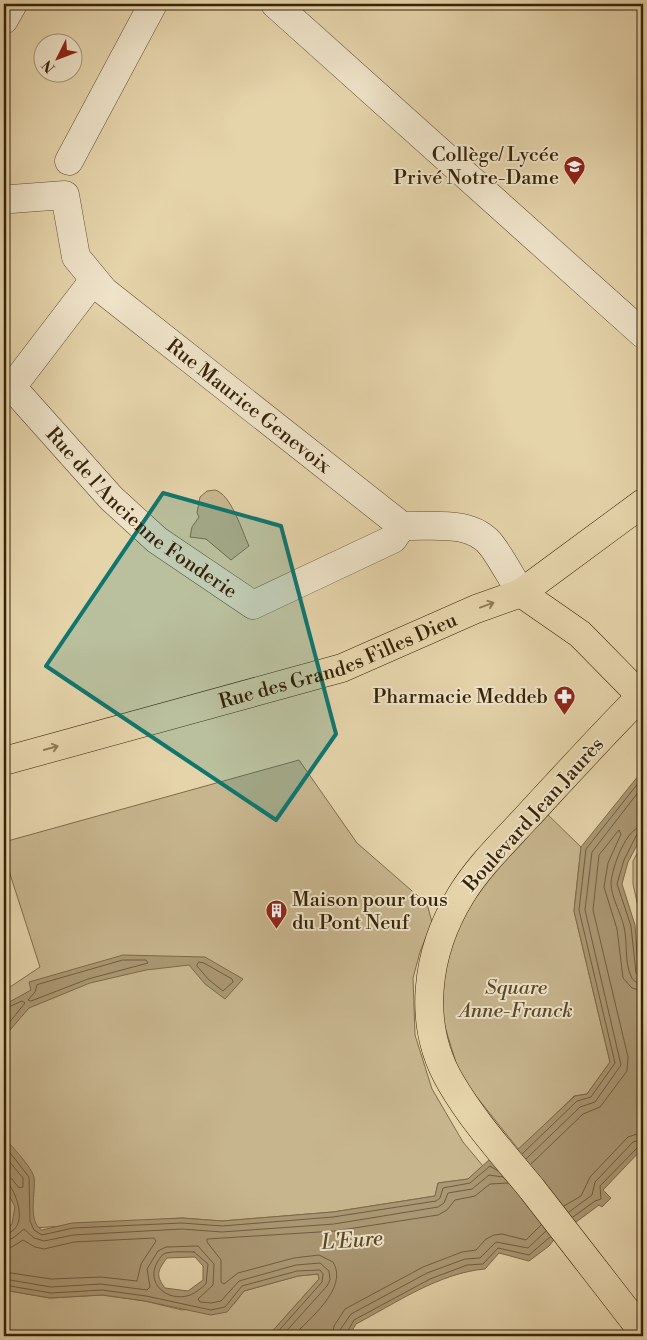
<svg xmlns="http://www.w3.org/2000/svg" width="647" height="1340" font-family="'Libre Bodoni',serif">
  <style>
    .green { fill: #c7b58e; stroke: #7f6c4b }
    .water { fill: #aa9773; stroke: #7c6948; fill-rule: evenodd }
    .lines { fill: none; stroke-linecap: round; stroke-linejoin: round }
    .shore { stroke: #705d3e; stroke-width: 1 }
    .minor-casing { stroke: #624f30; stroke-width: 29 }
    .major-casing { stroke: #372308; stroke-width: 29 }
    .minor { stroke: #eee2c8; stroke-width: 28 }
    .major { stroke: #e5d3aa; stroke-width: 28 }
    .oneway { stroke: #8e7b59 }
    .marked { fill: #0f766e; fill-opacity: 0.2; stroke: #0f766e; stroke-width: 4; stroke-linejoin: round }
    .labels { text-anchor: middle; stroke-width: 4; stroke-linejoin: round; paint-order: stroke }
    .poi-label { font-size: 20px; fill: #372308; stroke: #eee2c8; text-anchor: end }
    .street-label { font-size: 20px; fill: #372308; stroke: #eee2c8 }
    .park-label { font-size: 20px; font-style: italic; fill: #5b482a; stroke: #eee2c8 }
    .water-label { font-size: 21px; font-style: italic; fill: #5a4628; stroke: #eee2c8 }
  </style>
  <rect width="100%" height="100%" fill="#e5d3aa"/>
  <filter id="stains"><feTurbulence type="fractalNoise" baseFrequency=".004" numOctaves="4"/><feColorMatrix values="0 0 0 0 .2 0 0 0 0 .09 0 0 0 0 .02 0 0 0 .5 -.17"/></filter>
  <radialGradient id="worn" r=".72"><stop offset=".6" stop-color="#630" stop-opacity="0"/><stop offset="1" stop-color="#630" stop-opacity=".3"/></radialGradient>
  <!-- green -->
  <path class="green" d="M215,490c16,4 27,41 34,56l-18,14 -25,-21 -16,-2 2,-10 7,-10 -2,-4 3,-16 7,-6z
    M299,760l58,83 70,61 5,18 -12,30 -7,26 2,57 17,54 31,53 20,24 -15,13 -30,4 -3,13 -102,16 -111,9 -40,-3 -178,12v-239l36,-24 -30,-93 -6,-32z
    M544,811l37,36 -7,64 36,151 -23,32 -13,2 -55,54 -59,-74 -21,-69 13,-76 25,-41z
    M643,842v87l-10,-45v-23z
    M318,1274l1,5 -51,57h-264v-46l46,8 52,-3 43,6 37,9 52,-6 10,-13 54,-15z"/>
  <!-- water -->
  <path class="water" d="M643,770v64l-15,28 -6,22 13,41 2,29 6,29v165l-40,42 8,8 -9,9 -3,-2 -43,32 -7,9 -20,15 -30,-8 -14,16c-46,4 -89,34 -129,55l-7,12h-81l51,-57 -1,-5 -20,2 -54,15 -17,21 -16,3 -66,-14 -43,-6 -52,3 -46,-8v-60l8,-6 3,-17 -11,-22v-48c7,9 29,31 30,41 2,14 -7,44 8,52l30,-7 110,-5 40,3 111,-9 102,-16 3,-13 30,-4 23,-21 8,9 76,-71 12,-2 23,-32 -36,-151 7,-64zM195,1257l8,9v14l-15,11 -23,-3c-10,-13 -7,-18 2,-30z
    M123,955l82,2 38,22 -18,20 -20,-15 -16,-19 -43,5 -56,13 -61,25 -25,29v-32l27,-15 -2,-8z"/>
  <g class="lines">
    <!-- shore -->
    <path class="shore" d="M643,826c-17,1 -31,42 -32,57 0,14 10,30 13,44 4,16 0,34 7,49 2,6 7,7 12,8
      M643,832l-6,2 -13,26 -7,24 14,42 5,47 3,3 4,1
      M123,960h23l2,3 -60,16 -57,22 -3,-1 7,-8 2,-7z
      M199,962l5,1 28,16 1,3 -10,9 -14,-11 -12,-14z
      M4,1009l18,-8 3,2 -21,26
      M4,1145l25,32 1,44 4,9 8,5 31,-7 109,-5 40,3 111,-9 103,-16 4,-3 3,-10 27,-5 20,-17 8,5
      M522,1154l55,-53 14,-4 24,-34 -36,-153 7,-61 57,-72
      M4,1155l19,23v9l-4,1 -7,-9 -8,-2
      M526,1159l54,-52 15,-5 26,-37 -36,-155 7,-58 51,-66
      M531,1164l52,-50 17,-7 27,-36 1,-14 -35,-147 6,-55 20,-25 2,4 -13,29 -4,24 13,42 6,49 9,10 11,3
      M4,1183l6,3c9,13 18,45 -6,48
      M564,1206l17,-10 9,-19 38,-40 15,-5
      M569,1212l23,-17 3,-13 38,-40 10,-3
      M573,1217l22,-16 6,-2 -1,-13 38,-39 5,-2
      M4,1241l9,-3 11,-9 10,9 10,3 29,-6 109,-6 40,3 112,-8 104,-17 6,-4 4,-10 24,-4 17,-14 14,2
      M4,1248l8,-1 11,-7 12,7 9,2 30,-7 80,-4 2,3 -15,23 -4,17 -36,-4 -50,2 -47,-7
      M194,1252l14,12 -2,20c-5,4 -10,9 -16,11 -22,8 -46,-12 -32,-34 2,-3 4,-7 8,-8 8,-2 19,-1 28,-1z
      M4,1279l47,8 50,-3 46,6 3,-3 -3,-18 11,-18 8,-4 32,-1 16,18 -1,21 -15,14 2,3 11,1 10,-2 18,-20 57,-16 24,-2 9,8 1,9 -3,6 -45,50
      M4,1285l47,8 51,-3 44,6 65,14 14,-3 17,-21 55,-15 23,-1 3,4 -1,8 -48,54
      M293,1336c16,-17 56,-48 40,-74l-14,-7 -25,3 -56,15 -14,11 -3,-2v-22l-14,-18v-3l128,-8 103,-16 9,-5 8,-10 20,-4 15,-12 18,-1
      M332,1336l2,-10 11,-17 78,-42 39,-15 14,-2 10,-11 8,-4 8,-1 24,6 15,-15
      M339,1336l1,-6 11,-16 76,-41 38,-14 15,-1 16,-16 32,6 18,-17
      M345,1336l9,-16 76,-41 37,-14 16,-1 15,-16 31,7 21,-18"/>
    <defs>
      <g id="minor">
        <path d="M275,4l368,330"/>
        <path d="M4,20l9,-16"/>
        <path d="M69,161l84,-157"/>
        <path id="s1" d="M11,199l54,-4 11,62 28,34 298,235c29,1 70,-7 90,20 11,15 19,31 29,47"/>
        <path id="s2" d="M93,281l-81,106 99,111 46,42 96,65 140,-66 9,-13"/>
      </g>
      <g id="major">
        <path d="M521,593l59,41 61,62"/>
        <path d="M643,694c-40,40 -78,82 -116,123 -23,25 -49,50 -66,78 -35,57 -45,129 -10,188 22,38 53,72 81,106 37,48 74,95 111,143"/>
        <path id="s3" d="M4,761l338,-93 134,-59 45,-16 122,-90"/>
      </g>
    </defs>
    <!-- minor casing -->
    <use href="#minor" class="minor-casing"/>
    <!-- major casing -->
    <use href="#major" class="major-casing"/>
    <!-- minor -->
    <use href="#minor" class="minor"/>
    <!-- major -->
    <use href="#major" class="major"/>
  </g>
  <!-- one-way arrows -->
  <defs><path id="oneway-shaft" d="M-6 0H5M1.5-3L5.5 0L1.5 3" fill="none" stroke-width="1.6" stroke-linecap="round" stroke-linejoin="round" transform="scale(1.25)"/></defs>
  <g class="oneway">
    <use href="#oneway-shaft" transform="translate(487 605) rotate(-20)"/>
    <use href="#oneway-shaft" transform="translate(51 748) rotate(-16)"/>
  </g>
  <!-- marked area -->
  <path class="marked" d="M163,493l118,33 55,208 -60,86 -230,-154z"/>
  <!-- icons -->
  <defs>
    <symbol id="school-pin" viewBox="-11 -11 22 30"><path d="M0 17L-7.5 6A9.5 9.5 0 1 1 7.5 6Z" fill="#8f2418" stroke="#eee2c8"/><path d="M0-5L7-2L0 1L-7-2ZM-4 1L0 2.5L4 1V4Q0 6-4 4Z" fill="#fff"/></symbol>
    <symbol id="pharmacy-pin" viewBox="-11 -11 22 30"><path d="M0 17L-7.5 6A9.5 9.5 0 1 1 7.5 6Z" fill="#8f2418" stroke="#eee2c8"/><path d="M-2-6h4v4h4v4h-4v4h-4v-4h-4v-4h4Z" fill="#fff"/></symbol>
    <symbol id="building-pin" viewBox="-11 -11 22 30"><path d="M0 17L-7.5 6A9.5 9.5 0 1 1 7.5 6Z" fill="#8f2418" stroke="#eee2c8"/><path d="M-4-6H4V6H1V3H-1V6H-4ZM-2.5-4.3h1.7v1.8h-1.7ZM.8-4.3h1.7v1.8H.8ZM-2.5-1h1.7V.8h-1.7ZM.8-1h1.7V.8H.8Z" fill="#fff"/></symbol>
  </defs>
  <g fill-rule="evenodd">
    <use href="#school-pin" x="562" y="154" width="25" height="34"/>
    <use href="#pharmacy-pin" x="552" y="684" width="25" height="34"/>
    <use href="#building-pin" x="264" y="898" width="25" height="34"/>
  </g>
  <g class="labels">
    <!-- poi labels -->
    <g class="poi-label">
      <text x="559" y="161">Collège/ Lycée<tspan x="559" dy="23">Privé Notre-Dame</tspan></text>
      <text x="548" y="703">Pharmacie Meddeb</text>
      <text x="292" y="906" text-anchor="start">Maison pour tous<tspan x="292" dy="23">du Pont Neuf</tspan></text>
    </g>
    <!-- street labels -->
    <g class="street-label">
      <text dy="7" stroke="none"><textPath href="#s1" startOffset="346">Rue Maurice Genevoix</textPath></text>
      <text dy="7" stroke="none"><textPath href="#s2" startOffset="315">Rue de l'Ancienne Fonderie</textPath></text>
      <text dy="7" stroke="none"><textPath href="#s3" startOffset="349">Rue des Grandes Filles Dieu</textPath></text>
      <text transform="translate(533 814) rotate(-48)" y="7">Boulevard Jean Jaurès</text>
    </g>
    <!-- park labels -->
    <g class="park-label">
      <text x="516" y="994">Square<tspan x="516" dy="23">Anne-Franck</tspan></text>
    </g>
    <!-- water labels -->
    <g class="water-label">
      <text transform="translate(352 1240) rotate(-4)" y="7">L'Eure</text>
    </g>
  </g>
  <!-- margin -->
  <rect width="647" height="1340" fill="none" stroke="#e5d3aa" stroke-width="20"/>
  <rect x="5" y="5" width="637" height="1330" fill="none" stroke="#372308" stroke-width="2.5"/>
  <rect x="10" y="10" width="627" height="1320" fill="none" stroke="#372308"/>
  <!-- north arrow -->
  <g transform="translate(58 58) rotate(228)"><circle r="24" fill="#eee2c8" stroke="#a5967b"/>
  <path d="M0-4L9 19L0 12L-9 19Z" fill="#8f2418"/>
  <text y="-8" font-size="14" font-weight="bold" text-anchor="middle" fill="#372308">N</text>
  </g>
  <rect width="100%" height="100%" filter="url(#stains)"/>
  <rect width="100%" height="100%" fill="url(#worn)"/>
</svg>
